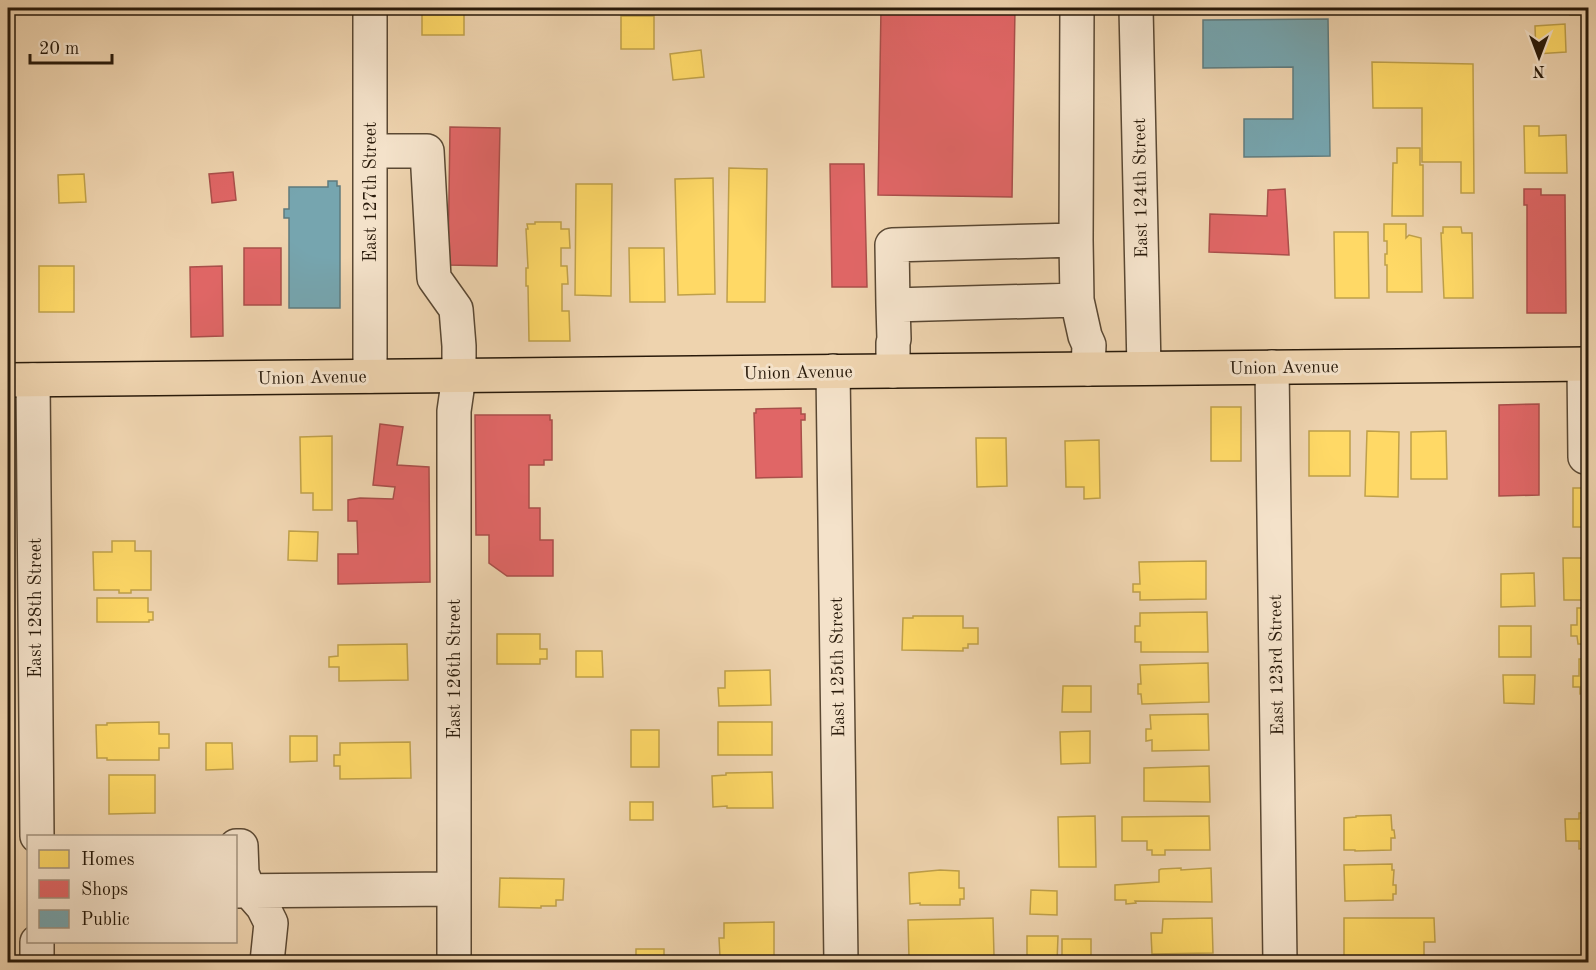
<svg xmlns="http://www.w3.org/2000/svg" width="1596" height="970" font-family="'Old Standard TT',serif">
  <style>
    .homes { fill: #ffd966; stroke: #bfa04a; stroke-width: 1.5 }
    .shops { fill: #e06666; stroke: #a94f4a; stroke-width: 1.5 }
    .public { fill: #76a5af; stroke: #5f7b7e; stroke-width: 1.5 }
    .lines { fill: none; stroke-linecap: round; stroke-linejoin: round }
    .minor-casing { stroke: #5a4833; stroke-width: 36 }
    .major-casing { stroke: #291a0a; stroke-width: 36 }
    .minor { stroke: #f4e2ca; stroke-width: 33 }
    .major { stroke: #eed3ae; stroke-width: 33 }
    .labels { text-anchor: middle; stroke-width: 6; stroke-linejoin: round; paint-order: stroke }
    .street-label { font-size: 18px; fill: #291a0a; stroke: #f4e2ca }
  </style>
  <rect width="100%" height="100%" fill="#eed3ae"/>
  <filter id="stains"><feTurbulence type="fractalNoise" baseFrequency=".00333" numOctaves="4"/><feColorMatrix values="0 0 0 0 .2 0 0 0 0 .09 0 0 0 0 .02 0 0 0 .5 -.17"/></filter>
  <radialGradient id="worn" r=".72"><stop offset=".6" stop-color="#630" stop-opacity="0"/><stop offset="1" stop-color="#630" stop-opacity=".3"/></radialGradient>
  <!-- homes -->
  <path class="homes" d="M422,8h42v27h-42z
    M1271,8h19v4h-19z
    M1570,8h18v7h-18z
    M621,16h33v33h-33z
    M1565,24l1,28 -30,2 -1,-28z
    M701,50l3,27 -31,3 -3,-26z
    M1372,62l101,2 1,129h-13v-31h-39v-54h-49z
    M1524,126h15v10l27,-1 1,38h-42z
    M1397,148h23v17h3v51h-31l1,-53h4z
    M729,168l38,1 -2,133h-38z
    M84,174l2,28 -27,1 -1,-28z
    M713,178l2,116 -37,1 -3,-116z
    M576,184h36l-1,112 -36,-1z
    M535,222h26v7h8l1,19h-9v18h6l1,18h-6v27h7l1,30h-41l-1,-55h-2v-18h2l-2,-39h2l-1,-5h8z
    M1384,224h22v14l3,-3 12,3 1,54h-35v-27h-2v-11h2v-13h-3z
    M1443,227h18l1,6h10l1,65h-29l-3,-65h2z
    M1334,232h34l1,66h-34z
    M629,248h35l1,54h-35z
    M39,266h35v46h-35z
    M1211,407h30v54h-30z
    M1309,431h41v45h-41z
    M1367,431l32,1 -1,65 -33,-1z
    M1446,431l1,48h-36v-47z
    M332,436v74h-19v-17h-12l-1,-56z
    M976,438h30l1,48 -30,1z
    M1099,440l1,58 -16,1v-12h-18l-1,-46z
    M1573,488h15v39h-15z
    M289,531l29,1 -1,29 -29,-1z
    M112,541h23v10h16v39h-20v3h-12v-3h-25l-1,-38h19z
    M1563,558h25v42h-24z
    M1206,561v38l-66,1v-8h-7v-8h7l-1,-22z
    M1534,573l1,33 -34,1v-33z
    M97,598h51v14h5v8h-4v2h-52z
    M1577,608h11v36h-10l-1,-8h-6v-11h6z
    M1207,612l1,40h-67v-10h-6v-16h5v-13z
    M913,616h50v12h15v16h-10v4h-5v3l-61,-1 1,-32h10z
    M1499,626h32v31h-32z
    M497,634h43v15h7v10h-7v5h-43z
    M407,644l1,36 -69,1v-14h-10v-10l9,-1v-11z
    M576,651h26l1,26h-27z
    M1579,659h9v34l-8,1v-7h-7v-11h6z
    M1208,663l1,39 -67,2 -1,-10h-3v-10h3l-1,-19z
    M770,670l1,35 -52,1 -1,-18h7v-17z
    M1503,675h32l-1,29 -30,-1z
    M1063,686h28v26h-29z
    M1208,714l1,36 -57,1v-11l-6,1v-12h5l-1,-14z
    M159,722v12h10v14h-10v12h-52v-2h-10l-1,-33h11v-2z
    M718,722h54v33h-54z
    M631,730h28v37h-28z
    M1090,731v32l-29,1 -1,-32z
    M290,736h27v25l-27,1z
    M410,742l1,36 -71,1v-13h-6v-11h6v-12z
    M206,743h26l1,26 -27,1z
    M1209,766l1,36 -66,-1v-33z
    M772,772l1,36h-46v-2l-14,1 -1,-31 14,-1v-2z
    M109,775h46v38l-46,1z
    M630,802h23v18h-23z
    M1579,813h9v35l-9,1v-8h-13l-1,-22h14z
    M1391,815l1,15h2l1,8h-4v12l-36,1v-1h-11v-32l12,-1v-1z
    M1095,816l1,51h-37l-1,-50z
    M1209,816l1,34h-45v5h-13v-5h-5v-9h-25v-24z
    M1392,864v6h2l-1,15h3v9h-3v6l-48,1 -1,-36z
    M1181,868v2l30,-2 1,34 -77,-1 1,2 -10,1v-4h-11v-15l44,-3v-12l2,-1z
    M940,870l19,1v17h5v11h-4v6h-40v-2l-10,1 -1,-31z
    M500,878l64,1 -1,21h-7v6h-15v2l-42,-1z
    M1031,890l26,1v24l-27,-1z
    M993,918l1,38 -85,2 -1,-38z
    M1212,918l1,35 -61,1 -1,-21h11l1,-14z
    M1344,918h90l1,24h-11v15h-80z
    M774,922v34l-54,1 -1,-19h5v-15z
    M1027,936h31l-1,26h-30z
    M1062,939h29v23h-29z
    M636,949h28v13h-28z"/>
  <!-- shops -->
  <path class="shops" d="M881,8h134l-3,189 -134,-2z
    M450,127l50,1 -3,138 -49,-1z
    M830,164h34l3,123h-35z
    M233,172l3,28 -24,3 -3,-29z
    M1285,189l4,66 -80,-3 1,-38 57,2 1,-26z
    M1524,189h17v6h24l1,118h-39v-108h-3z
    M244,248h37v57h-37z
    M222,266l1,70 -32,1 -1,-70z
    M1539,404v91l-40,1v-91z
    M801,408v6h4v6h-4l1,57 -46,1 -2,-65h2v-4z
    M475,415h75v5h2v40h-8v5h-15v43h11v32h13v36h-46l-18,-13v-28h-13z
    M380,424l23,3 -6,38 32,2 1,115 -92,2v-30h20l-1,-33h-9v-21l12,-2 33,1 2,-12 -22,-2z"/>
  <!-- public -->
  <path class="public" d="M1328,19l2,137 -86,1v-38h49v-52l-90,1v-48z
    M328,181h9v5h3v122h-51v-90h-5v-9h5v-22h39z"/>
  <g class="lines">
    <defs>
      <path id="minor" d="M370,8v368
        M1136,8l8,360
        M370,151h57l7,127 22,31 3,37v30l-5,35v551
        M1077,300l-1,-60 1,-232
        M893,305l-1,-60 184,-5
        M1584,364l1,93h3
        M1272,367l8,595
        M833,371l8,591
        M893,371v-28l1,-4 -1,-34 184,-5 8,36 4,9 -1,24
        M33,380l4,456
        M236,846h5l1,27 7,18 14,16 8,16 -4,39
        M236,891l218,-2
        M37,942v20"/>
      <path id="major" d="M8,380l1580,-16"/>
    </defs>
    <!-- minor casing -->
    <use href="#minor" class="minor-casing"/>
    <!-- major casing -->
    <use href="#major" class="major-casing"/>
    <!-- minor -->
    <use href="#minor" class="minor"/>
    <!-- major -->
    <use href="#major" class="major"/>
  </g>
  <g class="labels">
    <!-- street labels -->
    <g class="street-label">
      <text transform="translate(1140 188) rotate(-91)" y="6">East 124th Street</text>
      <text transform="translate(370 192) rotate(-90)" y="6">East 127th Street</text>
      <text transform="translate(1284 367) rotate(-1)" y="6">Union Avenue</text>
      <text transform="translate(798 372) rotate(-1)" y="6">Union Avenue</text>
      <text transform="translate(312 377) rotate(-1)" y="6">Union Avenue</text>
      <text transform="translate(35 608) rotate(-90)" y="6">East 128th Street</text>
      <text transform="translate(1276 665) rotate(-91)" y="6">East 123rd Street</text>
      <text transform="translate(837 667) rotate(-91)" y="6">East 125th Street</text>
      <text transform="translate(454 669) rotate(-90)" y="6">East 126th Street</text>
    </g>
  </g>
  <!-- margin -->
  <rect width="1596" height="970" fill="none" stroke="#eed3ae" stroke-width="30"/>
  <rect x="9" y="9" width="1578" height="952" fill="none" stroke="#291a0a" stroke-width="3"/>
  <rect x="15" y="15" width="1566" height="940" fill="none" stroke="#291a0a" stroke-width="1.5"/>
  <!-- legend -->
  <rect x="27" y="835" width="210" height="108" fill="#f4e2ca" stroke="#a3927d" stroke-width="1.5"/>
  <rect x="39" y="850" width="30" height="18" fill="#ffd966" stroke="#a3927d" stroke-width="1.5"/>
  <text x="81" y="865" font-size="18" fill="#291a0a">Homes</text>
  <rect x="39" y="880" width="30" height="18" fill="#e06666" stroke="#a3927d" stroke-width="1.5"/>
  <text x="81" y="895" font-size="18" fill="#291a0a">Shops</text>
  <rect x="39" y="910" width="30" height="18" fill="#76a5af" stroke="#a3927d" stroke-width="1.5"/>
  <text x="81" y="925" font-size="18" fill="#291a0a">Public</text>
  <!-- north arrow -->
  <g transform="translate(1539 57) rotate(180)" stroke="#f4e2ca" stroke-width="4.5" paint-order="stroke">
  <path d="M0-4.5L10 22L0 15L-10 22Z" fill="#291a0a"/>
  <text y="-9" font-size="16" font-weight="bold" text-anchor="middle" fill="#291a0a">N</text>
  </g>
  <!-- scale -->
  <path d="M30 54v9h82v-9" fill="none" stroke="#291a0a" stroke-width="3"/>
  <text x="39" y="54" font-size="18" fill="#291a0a" stroke="#f4e2ca" stroke-width="4.5" paint-order="stroke">20 m</text>
  <rect width="100%" height="100%" filter="url(#stains)"/>
  <rect width="100%" height="100%" fill="url(#worn)"/>
</svg>
